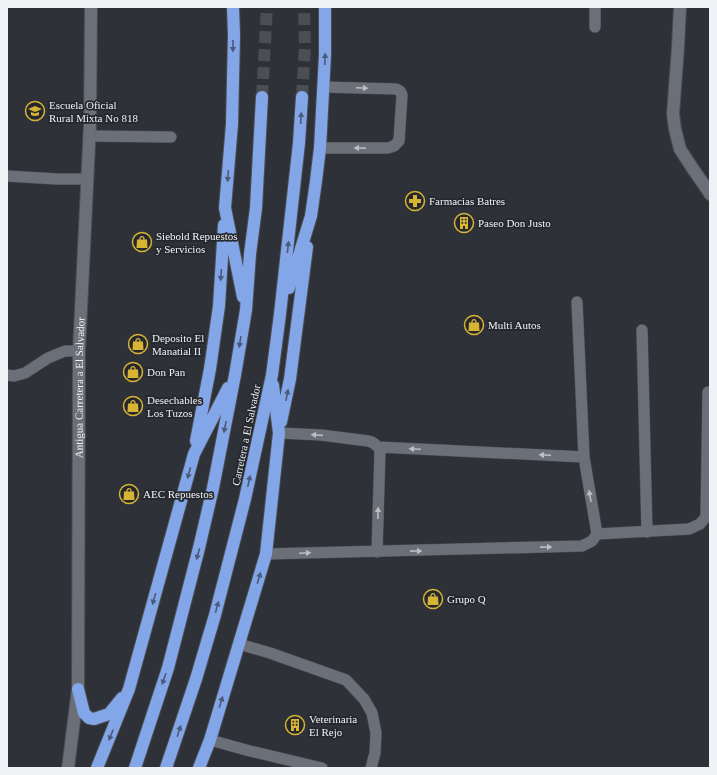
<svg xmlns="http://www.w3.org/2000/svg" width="717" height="775" font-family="'Times New Roman',serif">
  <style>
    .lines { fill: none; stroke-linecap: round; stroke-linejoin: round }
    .highway-tunnel { stroke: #4b4f54; stroke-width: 12; stroke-dasharray: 12 6; stroke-linecap: butt }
    .lane-casing { stroke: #4a4e53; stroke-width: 12 }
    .street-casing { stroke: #4a4e53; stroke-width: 14 }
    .secondary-casing { stroke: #4a4e53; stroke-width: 14 }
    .highway-casing { stroke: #4a4e53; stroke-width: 14 }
    .lane { stroke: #6b6f77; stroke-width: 11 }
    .street { stroke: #6b6f77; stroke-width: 12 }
    .secondary { stroke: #6b6f77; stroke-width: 12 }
    .highway { stroke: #83a6e8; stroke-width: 12 }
    .oneway { fill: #4b5a78 }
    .oneway2 { fill: #bbbec3 }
    .labels { text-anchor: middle; stroke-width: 3.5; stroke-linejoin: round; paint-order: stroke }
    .poi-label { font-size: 11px; fill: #f0f2f6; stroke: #25282e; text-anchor: start }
    .street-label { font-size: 11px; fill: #f0f2f6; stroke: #25282e }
  </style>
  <rect width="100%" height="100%" fill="#2e3238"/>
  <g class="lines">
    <!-- highway-tunnel -->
    <path class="highway-tunnel" d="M262,97l5,-90
      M302,97l3,-51 -1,-39"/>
    <defs>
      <path id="lane" d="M595,27v-20
        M89,136l82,1
        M320,148h68l6,-2 5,-5 3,-46 -2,-4 -4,-2 -73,-2
        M7,176l50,3h30
        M642,330l5,202
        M7,375l7,1 11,-3 23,-15 17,-7h14
        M279,433l42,2 47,6c6,1 9,4 12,9l-3,102
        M378,447l206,10
        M597,534l92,-5 11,-5 6,-7 2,-125
        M266,554l316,-8 10,-5 5,-7 -13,-77 -7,-155
        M239,644l31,9 76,27 18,19 8,14 4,20 -1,20 -4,15
        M210,740l40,11 72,17"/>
      <path id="street" d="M680,7l-2,40 -5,67 2,15 5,20 13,20 16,23 1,2"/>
      <g id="secondary">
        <path id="s1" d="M68,768l10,-79 1,-338 11,-227 1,-117"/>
      </g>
      <path id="highway" d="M233,7l1,28 -2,89 -7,84 18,89
        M289,288l22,-72 5,-35 4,-33 5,-93v-48
        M281,422l9,-43 17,-132
        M196,441l14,-72 9,-63 5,-81
        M78,689l6,24 5,5 5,1 15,-5 13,-16
        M97,768l32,-79 65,-235 34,-66
        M135,768l33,-100 31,-120 14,-60 22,-113 11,-65 4,-56 6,-46 6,-111
        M166,768l30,-89 19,-64 30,-116 27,-124 8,-61 19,-171 3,-46
        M199,768l11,-28 56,-186 13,-121 -6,-48"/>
    </defs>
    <!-- lane casing -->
    <use href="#lane" class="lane-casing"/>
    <!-- street casing -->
    <use href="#street" class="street-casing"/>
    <!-- secondary casing -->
    <use href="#secondary" class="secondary-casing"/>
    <!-- highway casing -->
    <use href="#highway" class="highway-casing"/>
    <!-- lane -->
    <use href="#lane" class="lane"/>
    <!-- street -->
    <use href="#street" class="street"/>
    <!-- secondary -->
    <use href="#secondary" class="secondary"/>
    <!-- highway -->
    <use href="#highway" class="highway"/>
  </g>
  <!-- one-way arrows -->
  <defs><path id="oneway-solid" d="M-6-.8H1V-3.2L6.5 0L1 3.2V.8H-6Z"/></defs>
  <g class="oneway">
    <use href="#oneway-solid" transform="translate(233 46) rotate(91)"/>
    <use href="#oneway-solid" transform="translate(325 59) rotate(-88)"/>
    <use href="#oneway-solid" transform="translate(301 118) rotate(-87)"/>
    <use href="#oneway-solid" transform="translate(228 176) rotate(94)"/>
    <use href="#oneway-solid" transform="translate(288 247) rotate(-84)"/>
    <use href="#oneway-solid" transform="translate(221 275) rotate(94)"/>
    <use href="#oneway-solid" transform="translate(240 342) rotate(99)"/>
    <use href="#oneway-solid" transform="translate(287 395) rotate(-79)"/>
    <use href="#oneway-solid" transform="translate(225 427) rotate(101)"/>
    <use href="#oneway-solid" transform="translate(189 473) rotate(105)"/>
    <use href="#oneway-solid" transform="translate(249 481) rotate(-78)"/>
    <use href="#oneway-solid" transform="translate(198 554) rotate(105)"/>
    <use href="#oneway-solid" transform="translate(259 578) rotate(-73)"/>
    <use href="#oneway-solid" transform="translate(154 599) rotate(106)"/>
    <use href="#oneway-solid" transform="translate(217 607) rotate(-75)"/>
    <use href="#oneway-solid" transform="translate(164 679) rotate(109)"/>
    <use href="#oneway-solid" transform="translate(221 702) rotate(-73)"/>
    <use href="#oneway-solid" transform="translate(179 731) rotate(-72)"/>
    <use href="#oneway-solid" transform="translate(111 735) rotate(112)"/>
  </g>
  <g class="oneway2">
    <use href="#oneway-solid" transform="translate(362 88) rotate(3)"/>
    <use href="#oneway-solid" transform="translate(360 148) rotate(-179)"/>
    <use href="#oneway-solid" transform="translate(317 435) rotate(-176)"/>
    <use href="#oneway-solid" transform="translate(415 449) rotate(-177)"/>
    <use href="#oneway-solid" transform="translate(545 455) rotate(-177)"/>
    <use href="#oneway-solid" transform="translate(590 496) rotate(-100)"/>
    <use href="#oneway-solid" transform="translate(378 513) rotate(-89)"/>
    <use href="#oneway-solid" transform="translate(546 547) rotate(-1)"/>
    <use href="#oneway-solid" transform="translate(416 551) rotate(-1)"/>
    <use href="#oneway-solid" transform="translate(305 553) rotate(-2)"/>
  </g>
  <!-- icons -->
  <defs>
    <symbol id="school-ring" viewBox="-11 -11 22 22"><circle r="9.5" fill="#25282e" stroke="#d8b434" stroke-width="1.5"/><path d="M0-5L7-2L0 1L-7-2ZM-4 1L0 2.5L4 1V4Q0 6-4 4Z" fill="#d8b434"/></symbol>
    <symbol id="pharmacy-ring" viewBox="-11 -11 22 22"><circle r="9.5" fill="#25282e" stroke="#d8b434" stroke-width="1.5"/><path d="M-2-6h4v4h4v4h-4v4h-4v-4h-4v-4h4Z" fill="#d8b434"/></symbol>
    <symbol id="building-ring" viewBox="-11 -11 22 22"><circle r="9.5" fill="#25282e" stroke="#d8b434" stroke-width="1.5"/><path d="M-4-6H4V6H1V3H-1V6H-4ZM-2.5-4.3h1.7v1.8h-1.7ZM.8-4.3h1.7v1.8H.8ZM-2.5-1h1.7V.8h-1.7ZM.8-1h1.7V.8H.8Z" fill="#d8b434"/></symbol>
    <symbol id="shop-ring" viewBox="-11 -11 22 22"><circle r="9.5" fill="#25282e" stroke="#d8b434" stroke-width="1.5"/><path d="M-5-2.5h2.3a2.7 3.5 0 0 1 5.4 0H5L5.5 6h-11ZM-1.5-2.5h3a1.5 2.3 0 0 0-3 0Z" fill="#d8b434"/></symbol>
  </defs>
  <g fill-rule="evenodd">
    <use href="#school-ring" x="24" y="100" width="22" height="22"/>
    <use href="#pharmacy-ring" x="404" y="190" width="22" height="22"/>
    <use href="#building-ring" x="453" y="212" width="22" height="22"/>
    <use href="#shop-ring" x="131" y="231" width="22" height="22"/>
    <use href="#shop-ring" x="463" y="314" width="22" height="22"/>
    <use href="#shop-ring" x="127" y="333" width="22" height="22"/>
    <use href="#shop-ring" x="122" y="361" width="22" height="22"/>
    <use href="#shop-ring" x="122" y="395" width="22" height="22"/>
    <use href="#shop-ring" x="118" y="483" width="22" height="22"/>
    <use href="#shop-ring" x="422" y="588" width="22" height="22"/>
    <use href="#building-ring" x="284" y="714" width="22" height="22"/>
  </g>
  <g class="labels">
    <!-- poi labels -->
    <g class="poi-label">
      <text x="49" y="109">Escuela Oficial<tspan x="49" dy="13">Rural Mixta No 818</tspan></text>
      <text x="429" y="205">Farmacias Batres</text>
      <text x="478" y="227">Paseo Don Justo</text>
      <text x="156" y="240">Siebold Repuestos<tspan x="156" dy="13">y Servicios</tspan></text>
      <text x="488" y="329">Multi Autos</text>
      <text x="152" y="342">Deposito El<tspan x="152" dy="13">Manatial II</tspan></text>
      <text x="147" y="376">Don Pan</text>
      <text x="147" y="404">Desechables<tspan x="147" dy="13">Los Tuzos</tspan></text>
      <text x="143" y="498">AEC Repuestos</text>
      <text x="447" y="603">Grupo Q</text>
      <text x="309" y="723">Veterinaria<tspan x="309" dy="13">El Rejo</tspan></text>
    </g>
    <!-- street labels -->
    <g class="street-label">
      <text dy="4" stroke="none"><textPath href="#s1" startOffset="381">Antigua Carretera a El Salvador</textPath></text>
      <text transform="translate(246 435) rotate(-78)" y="4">Carretera a El Salvador</text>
    </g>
  </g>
  <!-- border -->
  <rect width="717" height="775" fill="none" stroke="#f0f2f6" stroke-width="16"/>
</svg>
